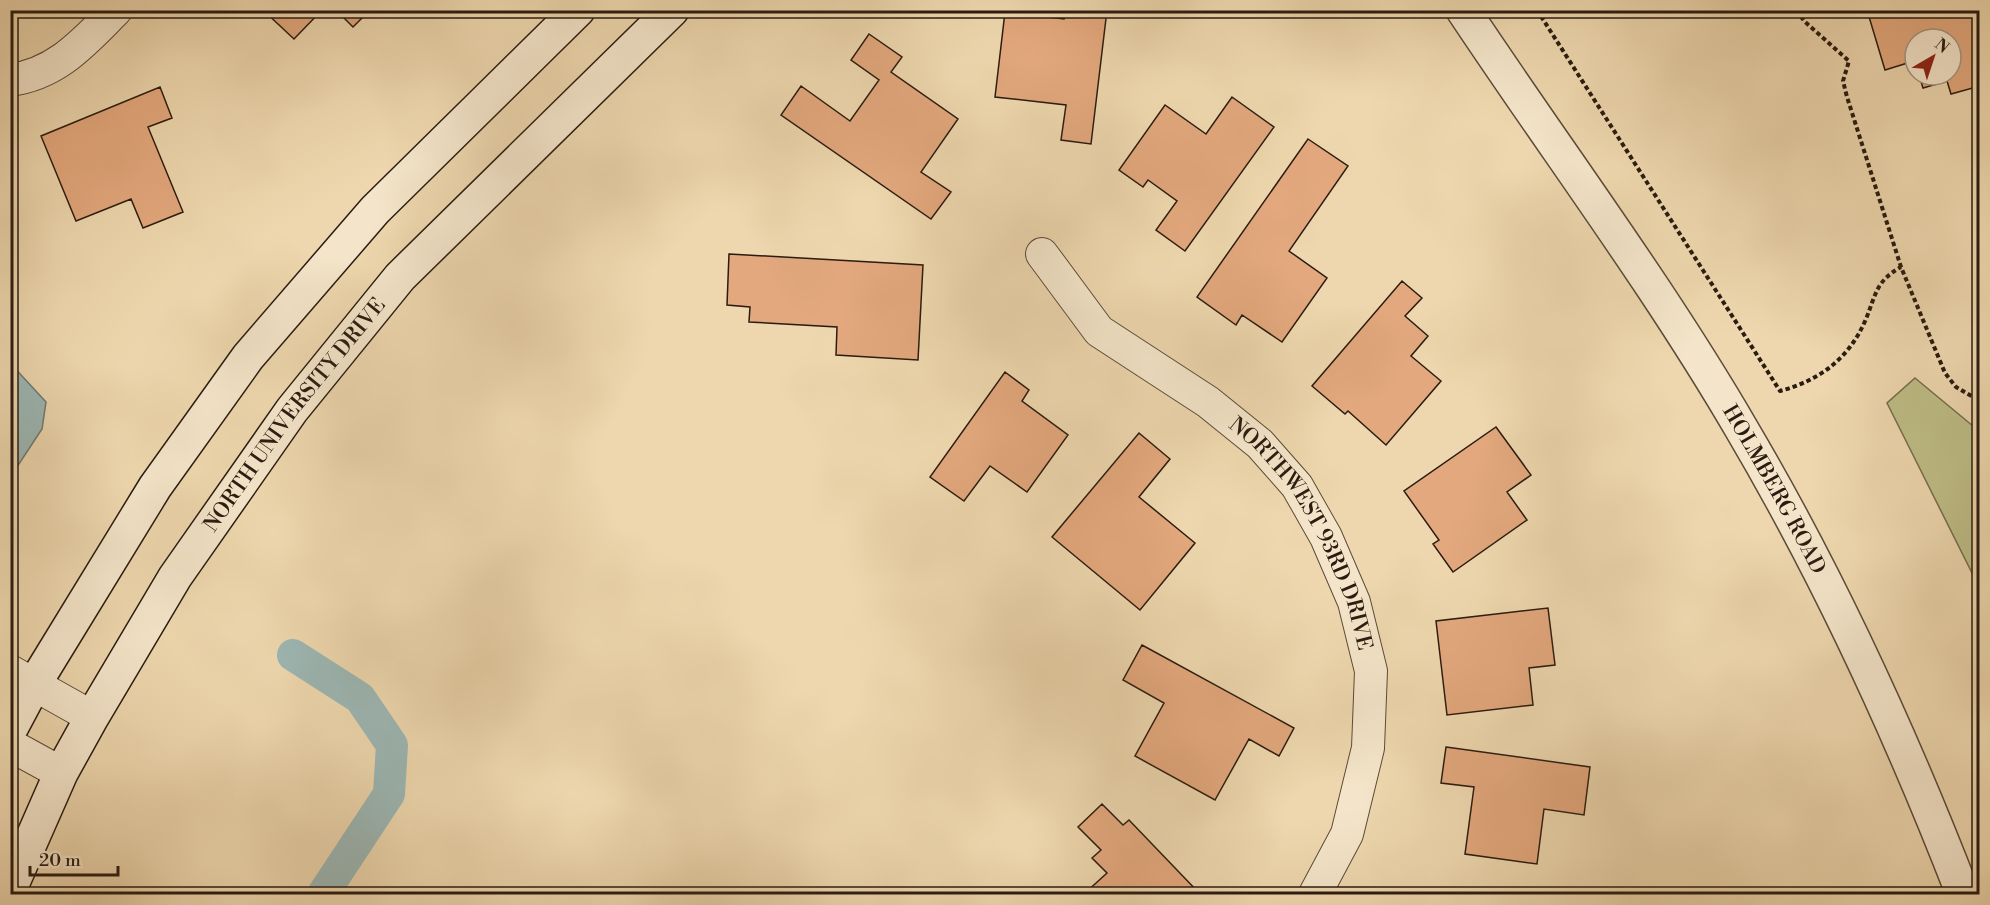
<svg xmlns="http://www.w3.org/2000/svg" width="1990" height="905" font-family="'Libre Bodoni',serif">
  <style>
    .green { fill: #bebd86; stroke: #746c4c; stroke-width: 1.5 }
    .water { fill: #9cb7b4; stroke: #6e7973; stroke-width: 1.5 }
    .lines { fill: none; stroke-linecap: round; stroke-linejoin: round }
    .canal { stroke: #9cb7b4; stroke-width: 32 }
    .building { fill: #e3a87d; stroke: #2a1c11; stroke-width: 1.5 }
    .minor-casing { stroke: #5b4b38; stroke-width: 34 }
    .tertiary-casing { stroke: #5b4b38; stroke-width: 36 }
    .secondary-casing { stroke: #2a1c11; stroke-width: 36 }
    .path { stroke: #2a1c11; stroke-width: 4; stroke-dasharray: 4.5 3; stroke-linecap: butt }
    .minor { stroke: #f4e5ca; stroke-width: 32 }
    .tertiary { stroke: #f4e5ca; stroke-width: 33 }
    .secondary { stroke: #f4e5ca; stroke-width: 33 }
    .labels { text-anchor: middle; stroke-width: 4.5; stroke-linejoin: round; paint-order: stroke }
    .street-label { font-size: 21px; fill: #2a1c11; stroke: #f4e5ca }
  </style>
  <rect width="100%" height="100%" fill="#eed7ae"/>
  <filter id="stains"><feTurbulence type="fractalNoise" baseFrequency=".00333" numOctaves="4"/><feColorMatrix values="0 0 0 0 .2 0 0 0 0 .09 0 0 0 0 .02 0 0 0 .5 -.17"/></filter>
  <radialGradient id="worn" r=".72"><stop offset=".6" stop-color="#630" stop-opacity="0"/><stop offset="1" stop-color="#630" stop-opacity=".3"/></radialGradient>
  <!-- green -->
  <path class="green" d="M1915,378l64,53v156l-92,-184z"/>
  <!-- water -->
  <path class="water" d="M10,363l36,39 -4,27 -31,47z"/>
  <g class="lines">
    <!-- canal -->
    <path class="canal" d="M293,655l67,43 32,47 -3,49 -66,100"/>
  </g>
  <!-- building -->
  <path class="building" d="M263,10h59l-28,29z
    M336,10h34l-17,17z
    M1065,10h42l-16,134 -30,-4 5,-35 -71,-8 10,-85 59,7z
    M1867,10h113v76l-29,8 -4,-13 -24,7 -4,-13h32v-36h-36v25l-1,-3 -29,9z
    M869,34l33,23 -11,15 67,47 -37,53 30,20 -20,27 -150,-104 20,-29 49,35 29,-41 -28,-20z
    M160,87l12,31 -24,9 35,85 -40,16 -12,-29 -55,22 -35,-85z
    M1232,97l42,30 -89,124 -29,-21 21,-29 -29,-21 -5,7 -24,-17 46,-65 41,29z
    M1308,139l40,27 -59,85 38,27 -45,64 -40,-27 -6,10 -39,-28z
    M729,254l194,11 -5,95 -82,-5 1,-28 -88,-5 1,-15 -23,-2z
    M1402,281l20,17 -17,18 23,20 -17,20 30,25 -55,64 -38,-34 -3,3 -33,-28z
    M1005,372l24,18 -7,11 46,34 -41,57 -37,-26 -26,35 -34,-24z
    M1496,427l35,48 -24,17 20,28 -74,52 -20,-28 6,-4 -35,-49z
    M1139,433l31,26 -31,38 56,46 -55,67 -88,-73z
    M1548,608l7,57 -26,3 4,37 -86,10 -11,-94z
    M1142,645l152,83 -15,28 -30,-17 -34,61 -80,-44 29,-53 -41,-23z
    M1446,747l144,20 -6,48 -40,-6 -7,55 -72,-10 9,-67 -33,-4z
    M1102,804l21,21 6,-5 71,74h-116l23,-21 -15,-15 9,-8 -23,-23z"/>
  <g class="lines">
    <defs>
      <g id="minor">
        <path d="M10,80c47,-6 74,-38 106,-70"/>
        <path id="s1" d="M1042,254l57,77 109,71 52,42 37,42 29,51 28,65 17,69 -3,77 -21,86 -32,60"/>
        <path d="M10,671l82,46"/>
        <path d="M10,745l51,28"/>
      </g>
      <g id="tertiary">
        <path id="s2" d="M1463,10c93,140 194,274 278,418 88,149 160,306 222,466"/>
      </g>
      <g id="secondary">
        <path d="M10,730l25,-47 120,-196 93,-130 127,-147 203,-200"/>
        <path id="s3" d="M10,889l51,-116 31,-56 83,-140 117,-167 108,-133 272,-267"/>
      </g>
    </defs>
    <!-- minor casing -->
    <use href="#minor" class="minor-casing"/>
    <!-- tertiary casing -->
    <use href="#tertiary" class="tertiary-casing"/>
    <!-- secondary casing -->
    <use href="#secondary" class="secondary-casing"/>
    <!-- path -->
    <path class="path" d="M1537,10l243,381c40,-11 69,-32 86,-72 10,-25 10,-38 35,-52
      M1797,10l7,11 45,40 -6,20 4,16 54,170 44,106 11,14 24,14"/>
    <!-- minor -->
    <use href="#minor" class="minor"/>
    <!-- tertiary -->
    <use href="#tertiary" class="tertiary"/>
    <!-- secondary -->
    <use href="#secondary" class="secondary"/>
  </g>
  <g class="labels">
    <!-- street labels -->
    <g class="street-label">
      <text dy="7" stroke="none"><textPath href="#s3" startOffset="555">NORTH UNIVERSITY DRIVE</textPath></text>
      <text dy="7" stroke="none"><textPath href="#s2" startOffset="572">HOLMBERG ROAD</textPath></text>
      <text dy="7" stroke="none"><textPath href="#s1" startOffset="392">NORTHWEST 93RD DRIVE</textPath></text>
    </g>
  </g>
  <!-- margin -->
  <rect width="1990" height="905" fill="none" stroke="#eed7ae" stroke-width="36"/>
  <rect x="12" y="12" width="1966" height="881" fill="none" stroke="#2a1c11" stroke-width="3"/>
  <rect x="18" y="18" width="1954" height="869" fill="none" stroke="#2a1c11" stroke-width="1.5"/>
  <!-- north arrow -->
  <g transform="translate(1933 57) rotate(39)"><circle r="28" fill="#f4e5ca" stroke="#a39580" stroke-width="1.5"/>
  <path d="M0-4.5L10 22L0 15L-10 22Z" fill="#8f2418"/>
  <text y="-9" font-size="16" font-weight="bold" text-anchor="middle" fill="#2a1c11">N</text>
  </g>
  <!-- scale -->
  <path d="M30 866v9h88v-9" fill="none" stroke="#2a1c11" stroke-width="3"/>
  <text x="39" y="866" font-size="18" fill="#2a1c11" stroke="#f4e5ca" stroke-width="4.5" paint-order="stroke">20 m</text>
  <rect width="100%" height="100%" filter="url(#stains)"/>
  <rect width="100%" height="100%" fill="url(#worn)"/>
</svg>
